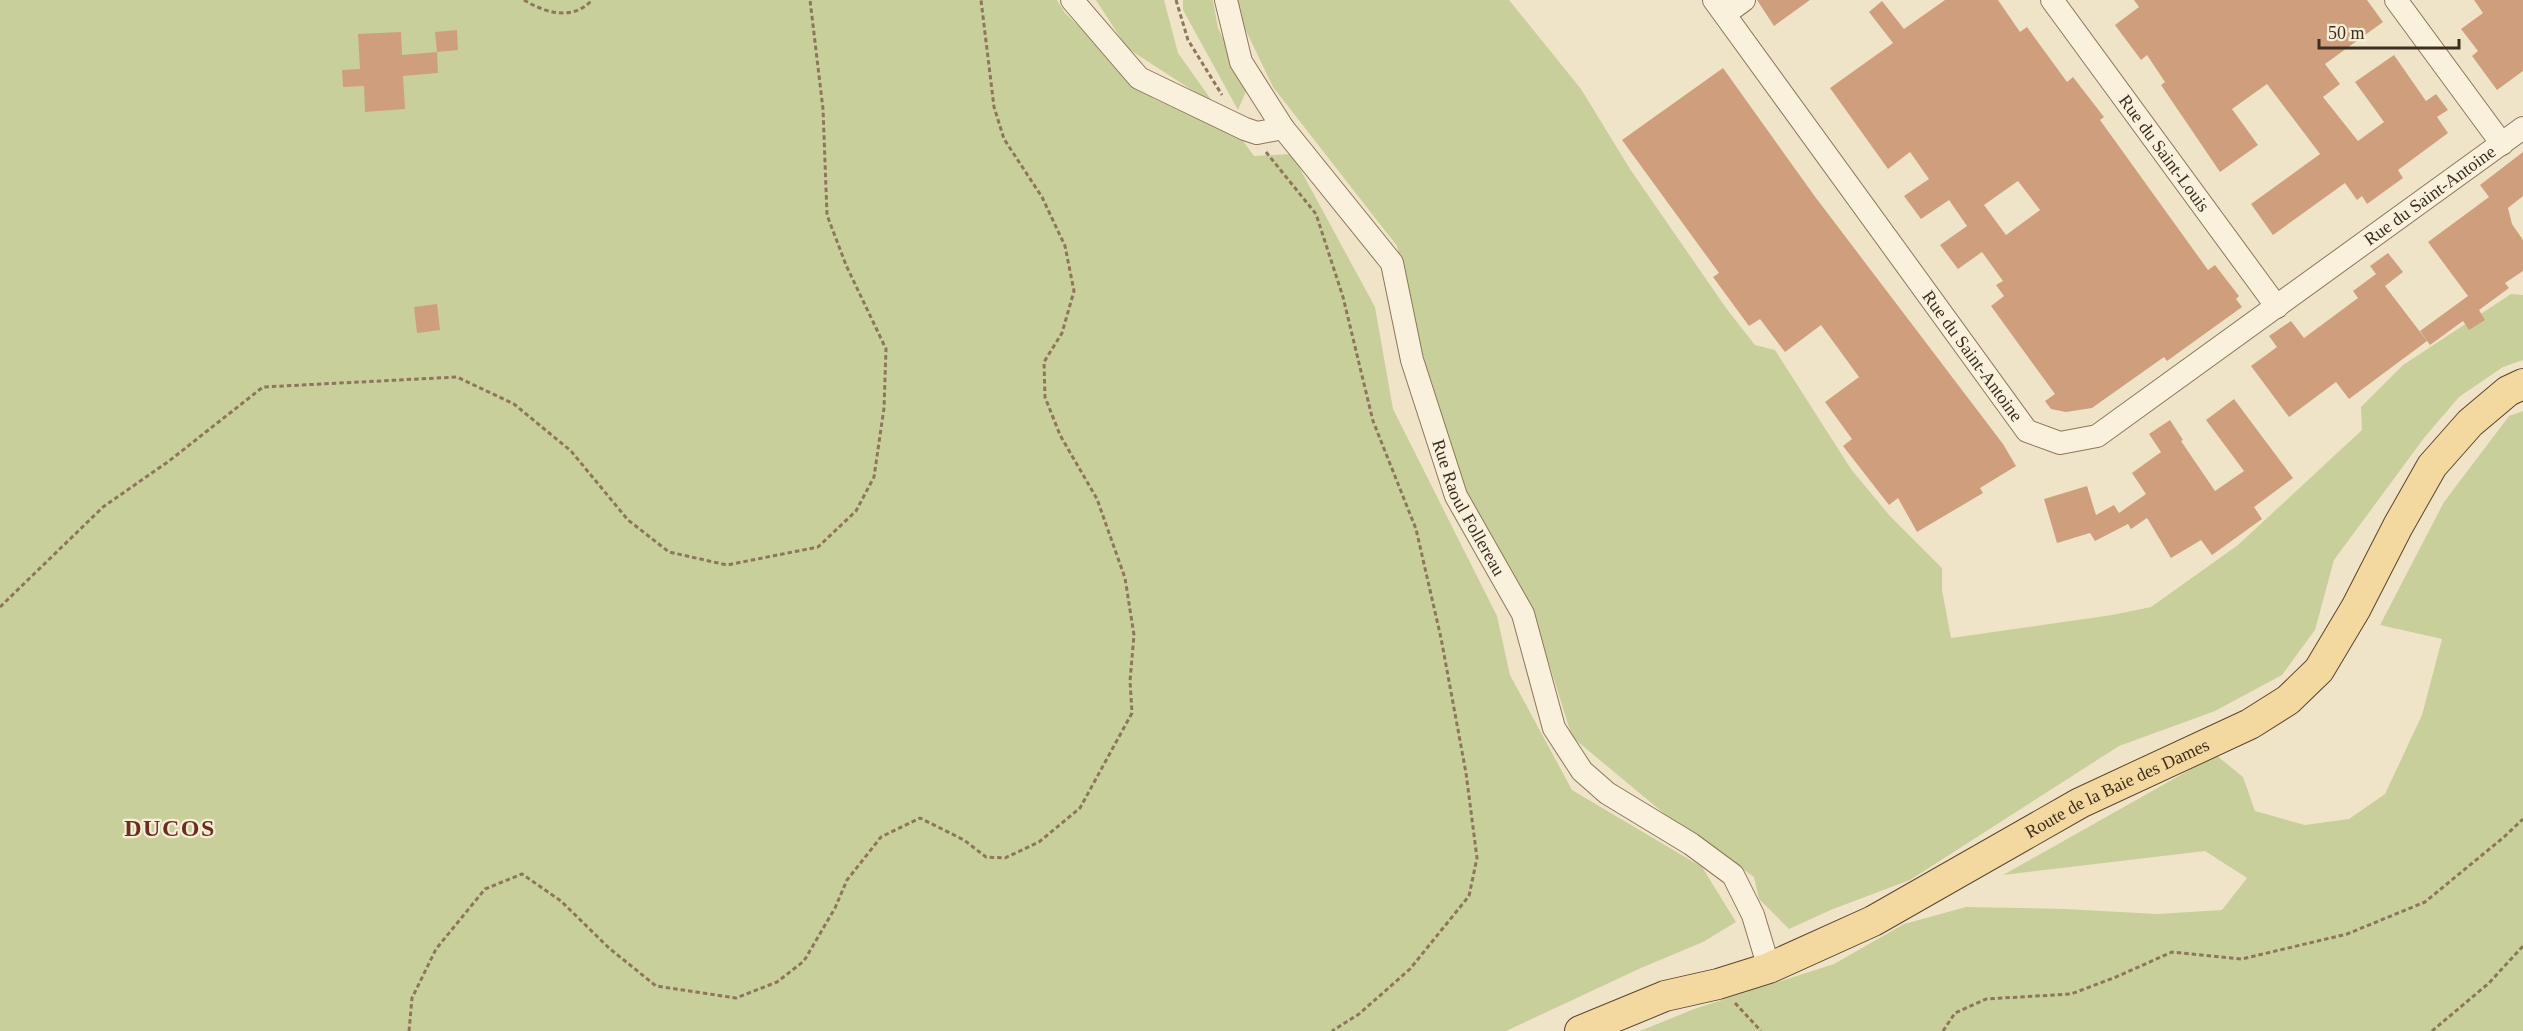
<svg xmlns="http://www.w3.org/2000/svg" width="2523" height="1031" font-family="Georgia,serif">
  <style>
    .green { fill: #c9cf9b }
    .building { fill: #cf9f7d; fill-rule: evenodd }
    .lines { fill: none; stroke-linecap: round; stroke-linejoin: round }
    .minor-casing { stroke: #8d765c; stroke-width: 24 }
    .major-casing { stroke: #5b4430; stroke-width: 32 }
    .path { stroke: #8d765c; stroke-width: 3; stroke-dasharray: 4.5 3; stroke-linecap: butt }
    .minor { stroke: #faf1dc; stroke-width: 22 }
    .major { stroke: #f3d9a0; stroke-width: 30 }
    .labels { text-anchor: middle; stroke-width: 4.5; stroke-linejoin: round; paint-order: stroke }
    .street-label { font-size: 18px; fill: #3d2e20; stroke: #f7eed8 }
    .district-label { font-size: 24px; font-weight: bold; letter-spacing: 1.5px; fill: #6b2e1e; stroke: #f7eed8 }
  </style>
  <rect width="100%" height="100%" fill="#f0e4c8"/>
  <!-- green -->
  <path class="green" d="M0,0h1057l8,13 89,86 87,39 13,18 38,-2 83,153 18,102 104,207 13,59 62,115 130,77 34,55 -33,20 -62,26 -135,63h-1506z
    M1096,0h68l14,53 37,52 -88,-57z
    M1183,0h30l5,28 29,61 -9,21 -55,-100z
    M1236,0h273l72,89 49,80 96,139 29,37 20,5 76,119 38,46 53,53v22l9,48 161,-23 39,-8 87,-62 124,-115 -1,-23 42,-42 108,-71 12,1v65l-20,7 -44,30 -35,41 -90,122 -19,70 -33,45 -67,36 -96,35 -209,134 -77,29 -44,20 -30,-30 -5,-22 -87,-61 -95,-79 -41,-131 -84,-136 -18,-90 -32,-134 -124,-159 -37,-77z
    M2523,411v620h-883l54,-22 140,-45 70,-40 62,-17 99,2 92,5 65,-4 25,-32 -42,-27 -202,24 213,-120 27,22 12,34 50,14 44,-6 36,-25 37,-79 20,-76 -62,-14 64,-123 65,-86z"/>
  <!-- building -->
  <path class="building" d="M1757,0h53l-36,26z
    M1945,0h53l22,32 7,-5 40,55 6,-5 31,40 -4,3 108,150 7,-5 24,31 -3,3 6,8 -75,54 -3,-4 -72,51 -26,4 -15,-3 -6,-8 10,-7 -64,-88 13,-10 -8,-11 7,-4 -21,-29 -24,17 -18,-24 27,-19 -18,-26 -28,19 -17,-23 25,-17 -19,-27 -22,17 -58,-81 63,-45 -24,-31 13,-11 22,28zM2018,181l22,29 -34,25 -22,-30z
    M2134,0h233l16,22 -58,42 15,20 -17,13 35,44 26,-19 -29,-40 39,-27 32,46 10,-7 12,16 -11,7 11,16 -50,37 5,8 -36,26 -5,-8 -5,4 -12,-17 -72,52 -22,-31 69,-50 -53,-70 -35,25 26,36 -38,27 -59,-87 4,-3 -18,-27 -6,5 -26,-35 24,-18z
    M2474,0h49v71l-26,19 -25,-34 6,-5 -17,-22 22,-16z
    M457,30l1,20 -21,2 -2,-20z
    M401,32l1,23 35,-3 1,21 -35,3 2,33 -40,3 -1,-26 -21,1 -1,-17 18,-1 -2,-35z
    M1723,68l93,130 187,246 13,22 -36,22 3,5 -66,39 -19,-34 -9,7 -46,-59 9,-7 -27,-37 34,-25 -38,-52 -36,27 -25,-33 -11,7 -36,-49 6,-4 -97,-133z
    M2523,152v44l-15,12 4,16 11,16v31l-18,12 4,5 -30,22 6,10 -16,10 -6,-9 -33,24 -10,-14 48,-35 -40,-54 61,-45 -9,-12z
    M2388,253l15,19 -18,14 42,55 -78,58 -13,-17 -47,35 -38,-51 26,-19 -8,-11 22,-15 13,17 54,-40 -5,-7 23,-17 -6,-8z
    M437,304l3,26 -23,3 -3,-26z
    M2234,399l59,79 -39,29 8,12 -50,36 -11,-15 -30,18 -24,-40 -16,11 -3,-5 -33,17 -5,-8 -33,10 -13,-44 43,-13 9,29 18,-10 5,8 27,-19 -14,-21 29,-21 -12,-18 21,-14 13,20 -2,1 34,50 29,-20 -38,-51z"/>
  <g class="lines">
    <defs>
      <g id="minor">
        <path d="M1072,0l67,78 106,51 12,4 26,-5"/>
        <path id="s1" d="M1226,0l15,62 42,66 109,135 20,97 44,136 67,118 31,114 28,43 25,22 84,51 42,31 20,40 16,53"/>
        <path id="s2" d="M1714,0l313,431 33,12 37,-7 426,-308"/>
        <path id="s3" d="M2052,0l225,307"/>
        <path d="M2396,0l106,144"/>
        <path d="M1725,14l19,-14"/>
      </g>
      <g id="major">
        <path id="s4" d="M1580,1031l85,-35 53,-12 51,-16 104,-47 207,-118 170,-79 38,-24 31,-30 37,-62 42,-82 34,-60 38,-43 38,-32 15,-7"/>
      </g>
    </defs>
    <!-- minor casing -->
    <use href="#minor" class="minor-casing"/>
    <!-- major casing -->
    <use href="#major" class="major-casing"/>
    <!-- path -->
    <path class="path" d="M524,0c21,13 49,21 68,0
      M1176,0l12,40 34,55
      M1266,152l50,62 27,83 30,124 43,108 25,109 25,135 11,85 -8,38 -59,73 -51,45 -27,17
      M0,607l103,-100 66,-46 94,-74 194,-10 57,27 57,47 57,69 41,32 58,13 91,-18 38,-36 18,-34 10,-69 2,-59 -40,-84 -19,-50 -4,-106 -13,-109
      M1735,1003l26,28
      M409,1031l3,-33 24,-49 49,-60 37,-15 39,27 48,47 47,38 80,12 41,-16 27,-21 31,-53 12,-28 34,-43 39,-19 44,22 22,17 19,1 34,-16 41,-34 52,-95 -2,-32 4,-46 -9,-57 -28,-79 -37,-64 -15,-38 -1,-35 18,-29 12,-42 -9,-45 -23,-49 -38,-58 -10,-32 -13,-107
      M1943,1031l12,-18 31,-14 85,-5 45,-17 56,-25 70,7 105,-25 78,-32 79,-65 19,-18
      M2432,1031l57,-48 34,-37"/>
    <!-- minor -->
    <use href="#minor" class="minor"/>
    <!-- major -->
    <use href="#major" class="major"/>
  </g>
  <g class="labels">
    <!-- street labels -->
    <g class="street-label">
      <text dy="6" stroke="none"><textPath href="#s3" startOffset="190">Rue du Saint-Louis</textPath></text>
      <text dy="6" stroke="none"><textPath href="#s2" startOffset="1016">Rue du Saint-Antoine</textPath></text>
      <text dy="6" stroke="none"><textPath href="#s2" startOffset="440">Rue du Saint-Antoine</textPath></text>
      <text dy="6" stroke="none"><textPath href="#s1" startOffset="573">Rue Raoul Follereau</textPath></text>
      <text dy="6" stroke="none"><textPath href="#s4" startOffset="592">Route de la Baie des Dames</textPath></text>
    </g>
    <!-- district labels -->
    <g class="district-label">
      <text x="170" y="836">DUCOS</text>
    </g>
  </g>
  <!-- scale -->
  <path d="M2319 39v9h140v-9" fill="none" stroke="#3d2e20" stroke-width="3"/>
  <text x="2328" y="39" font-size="18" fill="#3d2e20" stroke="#f7eed8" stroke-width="4.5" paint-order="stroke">50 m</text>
</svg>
